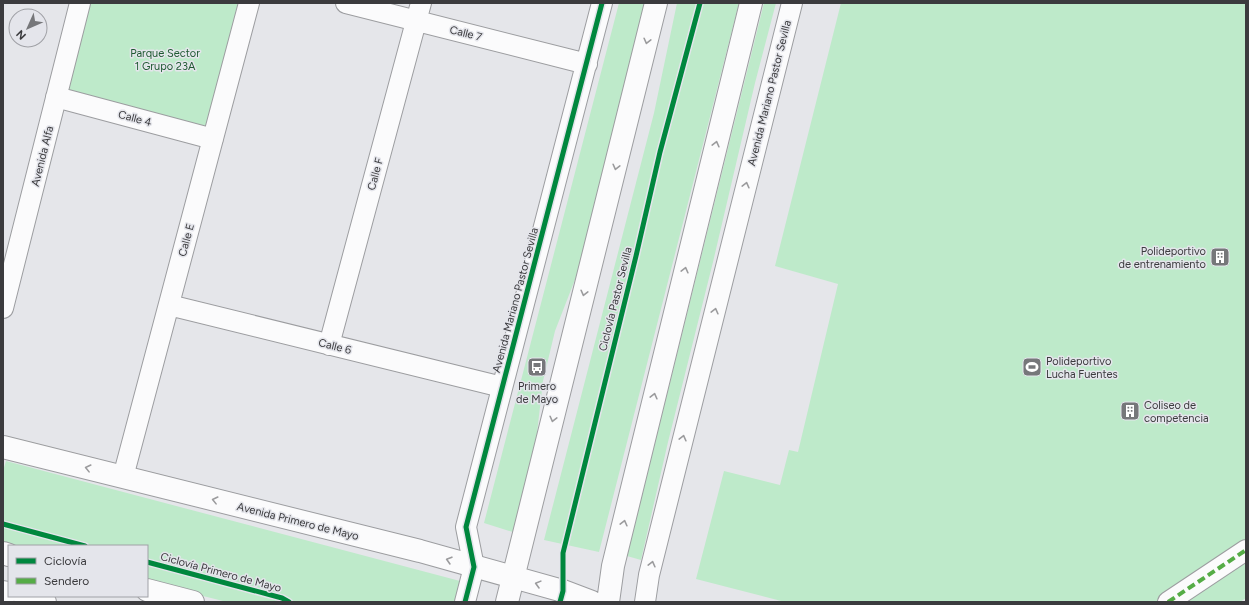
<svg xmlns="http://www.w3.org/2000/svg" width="1249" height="605" font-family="Figtree,sans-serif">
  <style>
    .green { fill: #beeaca }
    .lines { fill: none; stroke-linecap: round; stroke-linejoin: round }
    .minor-casing { stroke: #9c9da0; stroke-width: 22 }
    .secondary-casing { stroke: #9c9da0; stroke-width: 24 }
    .minor { stroke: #fbfbfc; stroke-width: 20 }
    .secondary { stroke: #fbfbfc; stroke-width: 22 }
    .quiet { stroke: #55ac46; stroke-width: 4; stroke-dasharray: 8 4; stroke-linecap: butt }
    .cycleway-casing { stroke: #e4e5eb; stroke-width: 8 }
    .cycleway { stroke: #00873e; stroke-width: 5 }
    .oneway { stroke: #9b9b9d }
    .labels { text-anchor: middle; stroke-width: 3; stroke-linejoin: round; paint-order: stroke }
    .street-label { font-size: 11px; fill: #3b3b3e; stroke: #e4e5eb }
    .park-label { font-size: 11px; fill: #1f5a32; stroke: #e4e5eb }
    .poi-label { font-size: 11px; fill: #3b3b3e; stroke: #e4e5eb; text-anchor: start }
  </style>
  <rect width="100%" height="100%" fill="#e5e6ea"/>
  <!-- green -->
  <path class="green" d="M89,3h149l-32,125 -140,-37z
    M619,3h30l-61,243 -33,85 -12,50 -9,78 -18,74 -32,-10z
    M677,3h62l-140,549 -55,-12 110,-427z
    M764,3h12l-21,80 -42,179 -45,180 -27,118 -14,-4z
    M841,3h405v595l-6,4h-455l-89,-23 28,-108 56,14 9,-35 9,2 40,-168 -63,-18z
    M6,461l454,120 3,21h-236l-80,-20v-36h-138l-6,-1v-74z"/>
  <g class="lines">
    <defs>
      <path id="minor" d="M346,3l241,61
        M56,97l157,42
        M169,305l333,82
        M3,308l77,-305
        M329,345l92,-342
        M123,477l126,-474
        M3,591l6,1
        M23,596l23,6
        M465,602l9,-35 -8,-40 136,-524
        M645,602l4,-27 143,-572
        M1168,602l78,-52"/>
      <path id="secondary" d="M3,447l417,104 143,40 29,11
        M3,553l6,2
        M147,590l46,12
        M507,602l149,-599
        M608,602l5,-36 138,-563"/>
    </defs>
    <!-- minor casing -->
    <use href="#minor" class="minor-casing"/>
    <!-- secondary casing -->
    <use href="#secondary" class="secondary-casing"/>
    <!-- minor -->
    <use href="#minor" class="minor"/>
    <!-- secondary -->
    <use href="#secondary" class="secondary"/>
    <!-- quiet -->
    <path class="quiet" d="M1168,602l78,-52"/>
    <defs>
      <path id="cycleway" d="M3,524l82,22
        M147,562l135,36 7,4
        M465,602l9,-35 -8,-40 136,-524
        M560,602l3,-11v-38l73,-297 24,-104 40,-149"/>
    </defs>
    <!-- cycleway casing -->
    <use href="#cycleway" class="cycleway-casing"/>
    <!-- cycleway -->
    <use href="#cycleway" class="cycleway"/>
  </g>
  <!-- one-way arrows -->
  <defs><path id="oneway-chevron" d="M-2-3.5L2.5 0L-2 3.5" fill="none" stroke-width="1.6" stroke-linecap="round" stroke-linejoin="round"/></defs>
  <g class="oneway">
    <use href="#oneway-chevron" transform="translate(647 41) rotate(104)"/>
    <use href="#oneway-chevron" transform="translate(716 144) rotate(-76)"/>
    <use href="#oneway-chevron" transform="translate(616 167) rotate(104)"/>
    <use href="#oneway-chevron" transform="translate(746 185) rotate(-76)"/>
    <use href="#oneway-chevron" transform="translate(685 270) rotate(-76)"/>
    <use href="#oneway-chevron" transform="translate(584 293) rotate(104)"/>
    <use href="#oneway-chevron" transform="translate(715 311) rotate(-76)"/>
    <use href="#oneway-chevron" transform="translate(654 396) rotate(-76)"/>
    <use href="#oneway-chevron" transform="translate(553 419) rotate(104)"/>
    <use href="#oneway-chevron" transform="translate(683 438) rotate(-76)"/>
    <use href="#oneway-chevron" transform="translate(88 468) rotate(-166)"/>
    <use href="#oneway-chevron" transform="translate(215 500) rotate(-166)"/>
    <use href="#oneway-chevron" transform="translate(624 523) rotate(-76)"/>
    <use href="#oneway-chevron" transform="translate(449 560) rotate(-164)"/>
    <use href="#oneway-chevron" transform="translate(652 564) rotate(-76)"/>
    <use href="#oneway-chevron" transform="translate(538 584) rotate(-165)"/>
  </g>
  <!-- icons -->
  <defs>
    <symbol id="building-square" viewBox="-11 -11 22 22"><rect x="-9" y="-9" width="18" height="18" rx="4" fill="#76777a" stroke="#e4e5eb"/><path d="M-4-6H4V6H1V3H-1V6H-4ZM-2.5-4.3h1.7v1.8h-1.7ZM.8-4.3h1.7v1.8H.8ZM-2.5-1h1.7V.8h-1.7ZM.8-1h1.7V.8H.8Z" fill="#fff"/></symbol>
    <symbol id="bus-square" viewBox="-11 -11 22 22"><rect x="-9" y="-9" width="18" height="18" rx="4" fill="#76777a" stroke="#e4e5eb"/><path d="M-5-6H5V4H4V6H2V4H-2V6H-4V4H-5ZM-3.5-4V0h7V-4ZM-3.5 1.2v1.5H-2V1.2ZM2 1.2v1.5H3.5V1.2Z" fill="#fff"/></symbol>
    <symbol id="stadium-square" viewBox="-11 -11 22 22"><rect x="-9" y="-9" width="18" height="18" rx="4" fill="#76777a" stroke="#e4e5eb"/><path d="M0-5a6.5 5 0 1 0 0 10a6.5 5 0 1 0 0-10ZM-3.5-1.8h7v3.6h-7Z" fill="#fff"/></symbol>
  </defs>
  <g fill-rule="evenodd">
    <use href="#building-square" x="1209" y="246" width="22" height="22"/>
    <use href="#bus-square" x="526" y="356" width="22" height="22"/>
    <use href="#stadium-square" x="1021" y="356" width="22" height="22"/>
    <use href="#building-square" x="1119" y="400" width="22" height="22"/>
  </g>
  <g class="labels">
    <!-- street labels -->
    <g class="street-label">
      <text transform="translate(466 33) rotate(14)" y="4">Calle 7</text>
      <text transform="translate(769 93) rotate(-76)" y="4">Avenida Mariano Pastor Sevilla</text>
      <text transform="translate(135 118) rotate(15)" y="4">Calle 4</text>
      <text transform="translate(42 156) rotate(-76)" y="4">Avenida Alfa</text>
      <text transform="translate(375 174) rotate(-75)" y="4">Calle F</text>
      <text transform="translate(186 240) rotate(-75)" y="4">Calle E</text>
      <text transform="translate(615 299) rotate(-76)" y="4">Ciclovía Pastor Sevilla</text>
      <text transform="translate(515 300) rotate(-75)" y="4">Avenida Mariano Pastor Sevilla</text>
      <text transform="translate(335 346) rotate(14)" y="4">Calle 6</text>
      <text transform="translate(298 521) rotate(14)" y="4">Avenida Primero de Mayo</text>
      <text transform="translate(221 572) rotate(15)" y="4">Ciclovía Primero de Mayo</text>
    </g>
    <!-- park labels -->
    <g class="park-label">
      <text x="165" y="57">Parque Sector<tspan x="165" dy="13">1 Grupo 23A</tspan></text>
    </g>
    <!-- poi labels -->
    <g class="poi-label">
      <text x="1206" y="255" text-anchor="end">Polideportivo<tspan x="1206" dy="13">de entrenamiento</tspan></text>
      <text x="1046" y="365">Polideportivo<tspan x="1046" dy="13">Lucha Fuentes</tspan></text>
      <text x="537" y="390" text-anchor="middle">Primero<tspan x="537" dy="13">de Mayo</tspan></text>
      <text x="1144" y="409">Coliseo de<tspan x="1144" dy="13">competencia</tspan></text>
    </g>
  </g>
  <!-- border -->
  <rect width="1249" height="605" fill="none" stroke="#3b3b3e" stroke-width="8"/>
  <!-- legend -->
  <rect x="8" y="545" width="140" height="52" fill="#e4e5eb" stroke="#a0a1a6"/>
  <rect x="16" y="558" width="20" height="6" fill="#00873e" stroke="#a0a1a6"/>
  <text x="44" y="565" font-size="12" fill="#3b3b3e">Ciclovía</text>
  <rect x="16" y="578" width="20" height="6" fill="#55ac46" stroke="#a0a1a6"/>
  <text x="44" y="585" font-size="12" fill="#3b3b3e">Sendero</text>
  <!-- north arrow -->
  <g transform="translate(28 28) rotate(225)"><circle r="19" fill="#e4e5eb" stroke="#a0a1a6"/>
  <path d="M0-3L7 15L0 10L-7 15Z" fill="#76777a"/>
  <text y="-6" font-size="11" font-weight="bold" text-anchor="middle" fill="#3b3b3e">N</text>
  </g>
</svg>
